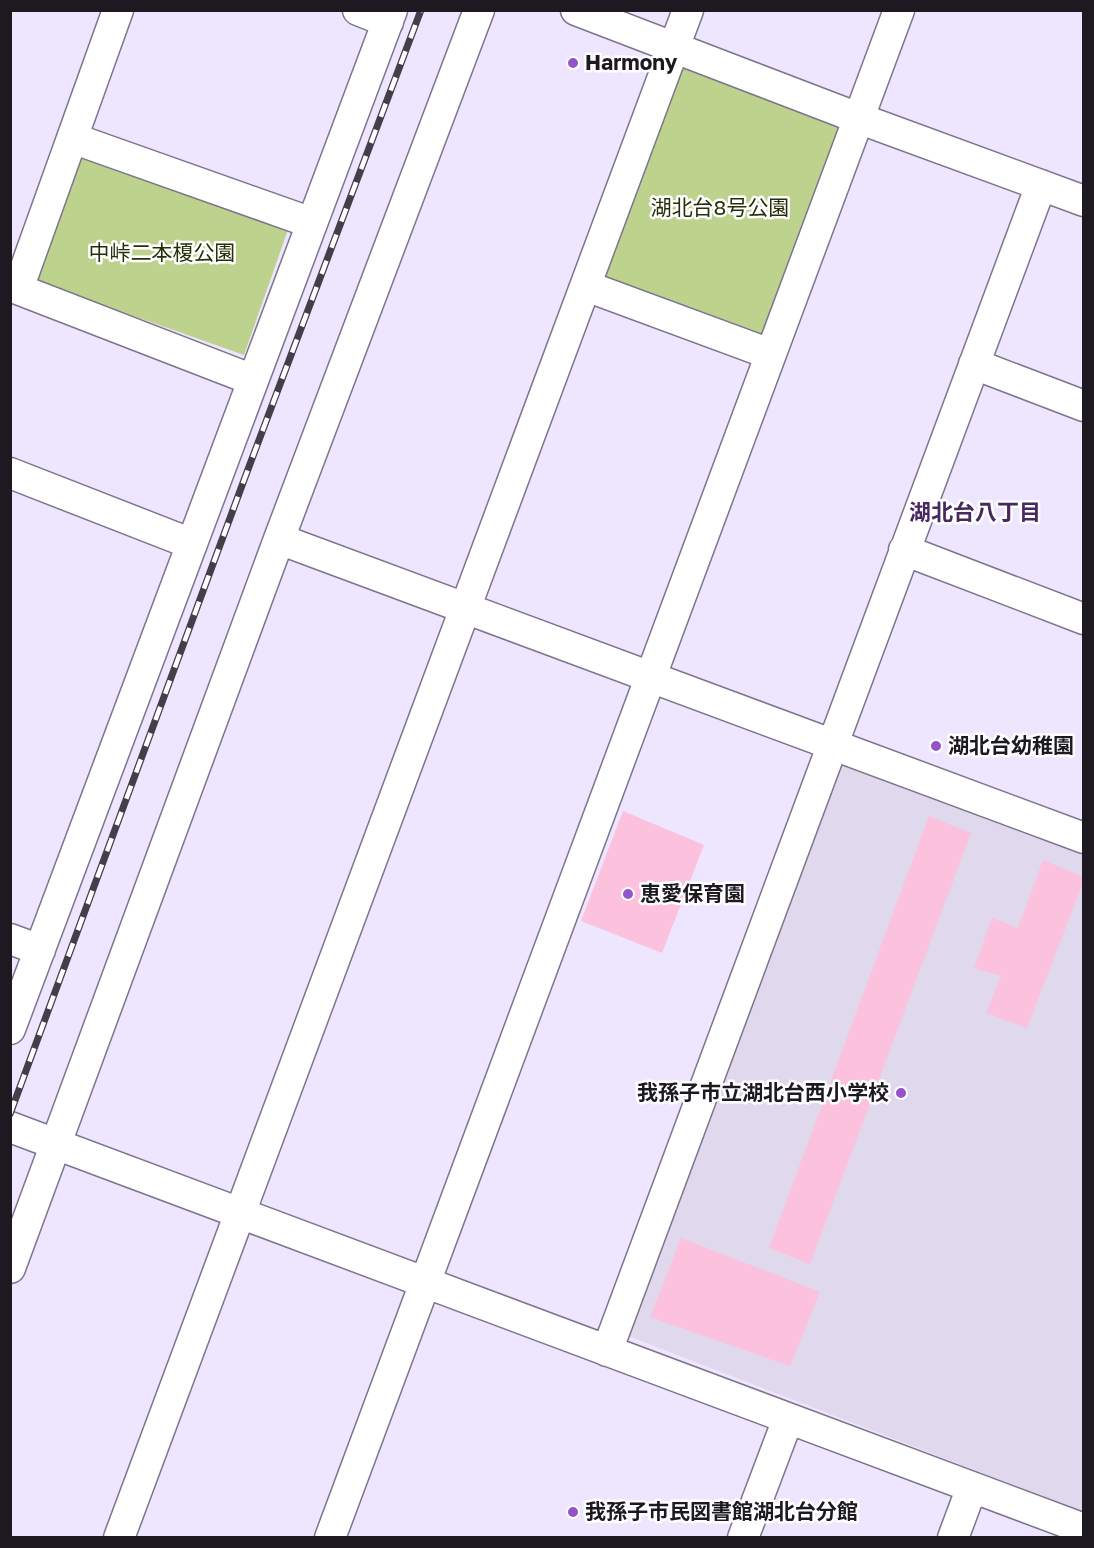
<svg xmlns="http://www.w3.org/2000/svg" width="1094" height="1548" font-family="'Golos Text','Noto Sans JP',sans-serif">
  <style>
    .education { fill: #e0d8ed }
    .green { fill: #bdd28d }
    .building { fill: #fbc1dd }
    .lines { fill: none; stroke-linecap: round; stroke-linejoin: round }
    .street-casing { stroke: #7d758b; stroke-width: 33 }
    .street { stroke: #fff; stroke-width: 30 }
    .rail-casing { stroke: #433f4a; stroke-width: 7 }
    .rail { stroke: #fff; stroke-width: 4.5; stroke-dasharray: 14; stroke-linecap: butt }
    .poi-dot { fill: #9454c9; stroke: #fff; stroke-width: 2 }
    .labels { text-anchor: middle; stroke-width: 5; stroke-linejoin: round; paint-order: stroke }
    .poi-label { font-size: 21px; font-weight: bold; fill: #1c1921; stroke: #fff; text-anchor: start }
    .park-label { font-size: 21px; fill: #263008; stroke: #fff }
    .neighbourhood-label { font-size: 22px; font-weight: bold; fill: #472861; stroke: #fff }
  </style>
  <rect width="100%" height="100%" fill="#eee5fe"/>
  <!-- education -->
  <path class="education" d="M842,760l241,89v663l-455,-176z"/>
  <!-- green -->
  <path class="green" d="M674,48l184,70 -88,236 -184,-68z
    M80,151l210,73 -46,131 -209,-74z"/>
  <!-- building -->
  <path class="building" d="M623,811l81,34 -42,108 -81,-32z
    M929,816l42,17 -161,431 -41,-16z
    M1043,860l41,17v3l-57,148 -41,-15 15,-37 -27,-8 18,-50 26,10z
    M681,1238l139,54 -30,74 -140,-49z"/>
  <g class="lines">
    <defs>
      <path id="street" d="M358,10l30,12
        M576,10l282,108 226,83
        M72,138l240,85
        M10,286l243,94
        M586,286l184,68
        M18,289l100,-279
        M974,364l110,42
        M10,473l182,71
        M279,539l805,299
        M904,550l180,69
        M10,939l30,11
        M10,1029l382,-1019
        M10,1127l1074,402
        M10,1268l269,-729 200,-529
        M607,1351l434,-1166
        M119,1538l569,-1528
        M330,1538l569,-1528
        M743,1538l45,-119
        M953,1538l19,-51"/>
    </defs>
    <!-- street casing -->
    <use href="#street" class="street-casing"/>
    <!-- street -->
    <use href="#street" class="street"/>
    <defs>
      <path id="rail" d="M10,1114l237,-642 174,-462"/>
    </defs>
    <!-- rail casing -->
    <use href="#rail" class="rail-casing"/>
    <!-- rail -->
    <use href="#rail" class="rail"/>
  </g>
  <!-- markers -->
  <g class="poi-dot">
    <circle cx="573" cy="63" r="6"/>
    <circle cx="936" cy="746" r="6"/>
    <circle cx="628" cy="894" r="6"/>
    <circle cx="901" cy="1093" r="6"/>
    <circle cx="573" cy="1512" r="6"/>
  </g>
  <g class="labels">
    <!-- poi labels -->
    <g class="poi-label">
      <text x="585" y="70">Harmony</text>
      <text x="948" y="753">湖北台幼稚園</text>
      <text x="640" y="901">恵愛保育園</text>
      <text x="889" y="1100" text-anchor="end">我孫子市立湖北台西小学校</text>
      <text x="585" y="1519">我孫子市民図書館湖北台分館</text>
    </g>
    <!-- park labels -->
    <g class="park-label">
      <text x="720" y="215">湖北台8号公園</text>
      <text x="162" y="260">中峠二本榎公園</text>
    </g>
    <!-- neighbourhood labels -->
    <g class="neighbourhood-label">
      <text x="975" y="520">湖北台八丁目</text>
    </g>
  </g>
  <!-- border -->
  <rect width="1094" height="1548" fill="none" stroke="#1c1921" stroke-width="24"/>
</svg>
